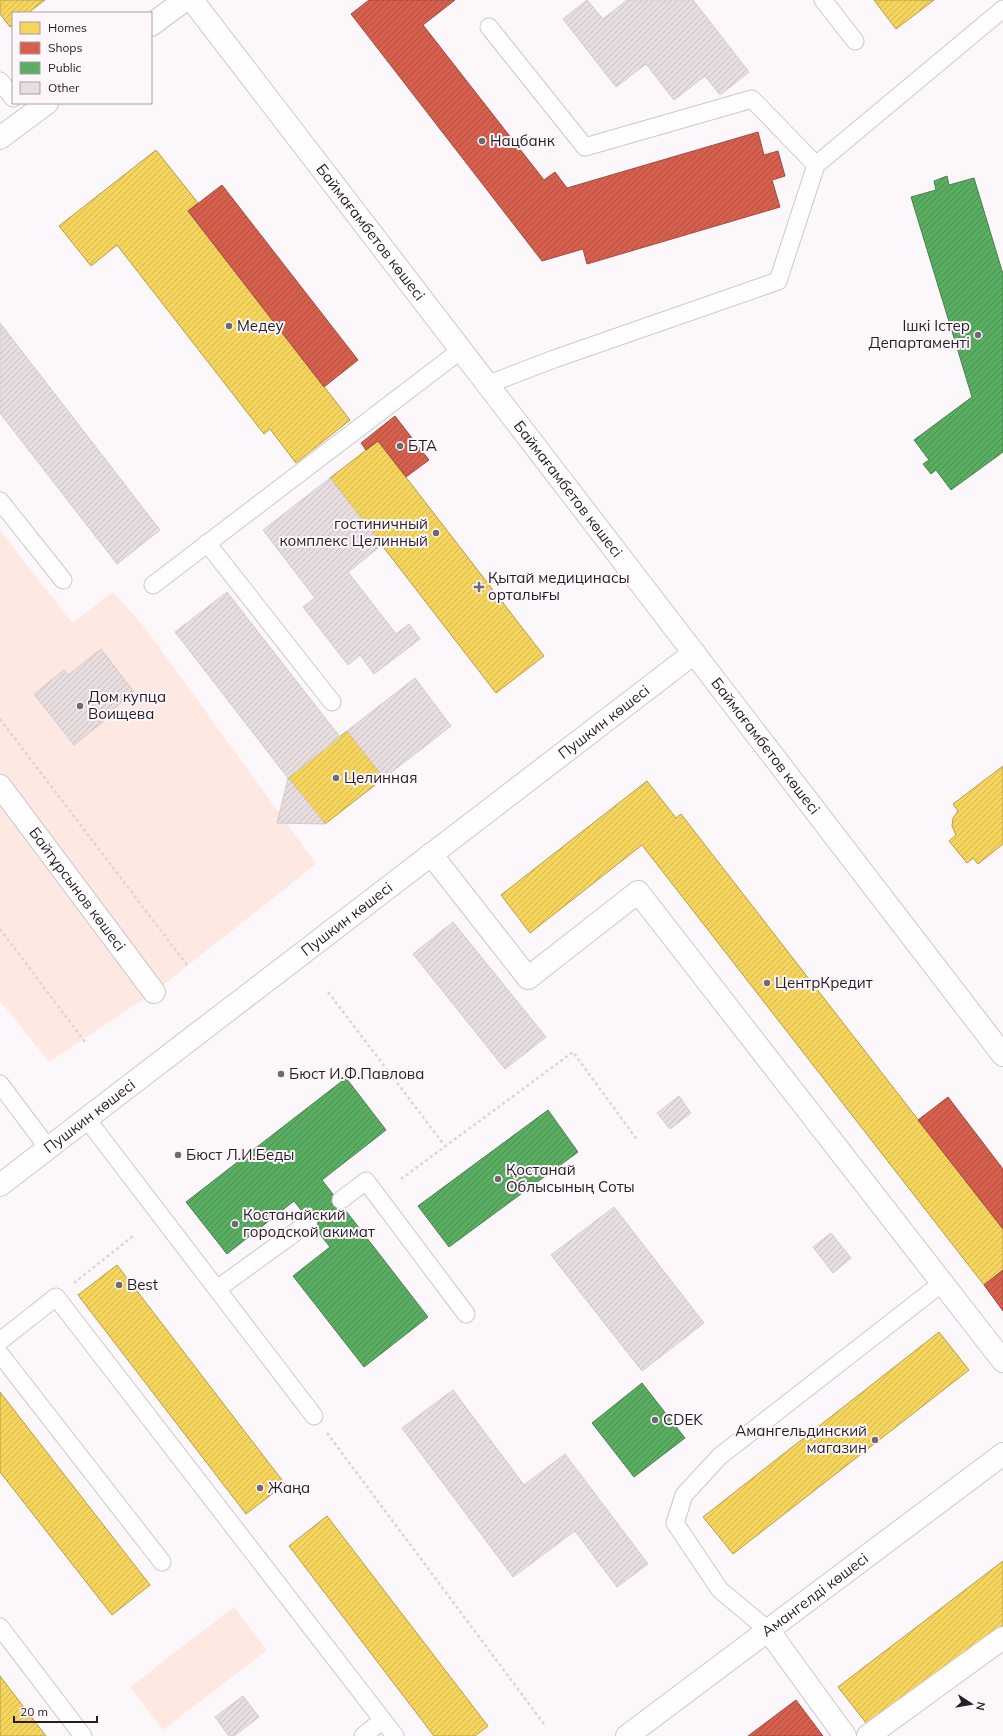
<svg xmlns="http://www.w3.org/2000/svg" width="1003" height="1736" font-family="Mulish,sans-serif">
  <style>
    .green { fill: #fee9e2 }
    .homes { fill: url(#homes-hatch); stroke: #b89e4b }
    .shops { fill: url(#shops-hatch); stroke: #a24c41 }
    .public { fill: url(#public-hatch); stroke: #4b824f }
    .building { fill: url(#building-hatch); stroke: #d4cbcd }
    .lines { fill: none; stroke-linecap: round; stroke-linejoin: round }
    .service-casing { stroke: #cec7cb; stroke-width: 19 }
    .pedestrian-casing { stroke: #cec7cb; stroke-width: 24 }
    .minor-casing { stroke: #cec7cb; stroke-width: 24 }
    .secondary-casing { stroke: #cec7cb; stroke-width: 24 }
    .path { stroke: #d8d7d8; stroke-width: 2.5; stroke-dasharray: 3 3; stroke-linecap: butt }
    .service { stroke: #fffefe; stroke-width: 17 }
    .pedestrian { stroke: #fffefe; stroke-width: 22 }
    .minor { stroke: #fffefe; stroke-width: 22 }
    .secondary { stroke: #fffefe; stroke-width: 22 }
    .poi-dot { fill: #72696f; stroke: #fdf6fa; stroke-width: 1.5 }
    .labels { text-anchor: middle; stroke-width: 4; stroke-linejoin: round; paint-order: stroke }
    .poi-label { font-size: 15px; fill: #281d24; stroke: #fdf6fa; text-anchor: start }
    .street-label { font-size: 15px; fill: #281d24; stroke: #fdf6fa }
  </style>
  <defs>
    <pattern id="homes-hatch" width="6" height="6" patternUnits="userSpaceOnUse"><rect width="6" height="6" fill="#f6d55c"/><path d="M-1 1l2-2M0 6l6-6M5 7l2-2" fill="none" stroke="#d3b650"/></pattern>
    <pattern id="shops-hatch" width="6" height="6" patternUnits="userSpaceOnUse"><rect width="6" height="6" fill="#d6604d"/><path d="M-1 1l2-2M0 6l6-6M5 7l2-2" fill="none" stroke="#ae4f40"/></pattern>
    <pattern id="public-hatch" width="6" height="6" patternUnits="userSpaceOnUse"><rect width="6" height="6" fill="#5aae61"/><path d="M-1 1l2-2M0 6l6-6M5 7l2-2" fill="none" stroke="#4a8d50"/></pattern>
    <pattern id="building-hatch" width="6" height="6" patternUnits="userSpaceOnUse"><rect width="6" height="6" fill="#e8dee0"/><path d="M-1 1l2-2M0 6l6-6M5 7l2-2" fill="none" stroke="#c7bec0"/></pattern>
  </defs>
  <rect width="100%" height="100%" fill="#fcf7fa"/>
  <!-- green -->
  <path class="green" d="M0,530l72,93 41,-31 33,37 170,235 -162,128 -105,70 -49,-61z
    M234,1607l33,43 -104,80 -33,-43z"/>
  <!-- homes -->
  <path class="homes" d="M0,0h45l-17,13h-15v12l-3,2 -10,-13z
    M874,0h60l-38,29z
    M156,150l42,53 -10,8 162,209 -54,43 -26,-34 -6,5 -147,-189 -26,21 -32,-40z
    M378,441l166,215 -48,37 -166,-215z
    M347,731l37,47 -59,46 -37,-46z
    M1003,766v78l-25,20 -5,-6 -6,5 -18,-22 7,-6 -4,-9 1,-8 5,-7 -5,-7z
    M647,781l29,37 5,-4 322,415v41l-19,15 -342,-440 -112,88 -29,-38z
    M117,1265l168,219 -39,30 -168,-219z
    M939,1332l30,38 -236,184 -30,-37z
    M0,1392l150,193 -38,30 -112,-143z
    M327,1516l161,210 -13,10h-41l-145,-190z
    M1003,1561v64l-133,103 -32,-41z
    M0,1676l46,60h-46z"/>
  <!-- shops -->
  <path class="shops" d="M369,0h86l-32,25 121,155 11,-8 12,16 191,-56 6,23 14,-4 7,25 -13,4 8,27 -193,57 -4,-15 -41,12 -191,-247z
    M222,185l136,175 -34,27 -136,-176z
    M395,416l34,44 -23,17 -28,-36 -12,9 -5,-7z
    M948,1097l55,72v60l-85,-109z
    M1003,1270v41l-19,-26z
    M796,1700l27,36h-75z"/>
  <!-- public -->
  <path class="public" d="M947,176l2,9 25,-7 29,96v178l-52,38 -15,-20 -5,4 -8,-10 6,-4 -15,-20 58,-43 -61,-200 25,-7 -2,-9z
    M346,1078l40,52 -64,50 106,137 -64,50 -71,-91 37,-29 -36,-46 -67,53 -41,-52z
    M548,1110l30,42 -129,95 -31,-41z
    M642,1383l43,55 -51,39 -42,-54z"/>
  <!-- building -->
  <path class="building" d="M587,0l16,19 24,-19h66l56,72 -29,23 -15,-19 -31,24 -28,-36 -30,23 -53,-68z
    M0,323l160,207 -43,34 -117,-151z
    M330,478l52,67 -34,27 48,62 13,-10 11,15 -46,35 -14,-19 -12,10 -45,-58 12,-9 -52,-68z
    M227,592l113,145 -52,41 -113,-146z
    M101,649l33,43 -32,26 2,3 -30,24 -40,-51 30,-24 4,5z
    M415,678l36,48 -67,52 -37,-47z
    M288,778l19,23 18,23 -48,-1z
    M453,922l93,115 -41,32 -92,-115z
    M679,1096l12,17 -21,16 -13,-16z
    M614,1207l90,116 -62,48 -91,-116z
    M831,1233l20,25 -18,15 -20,-26z
    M453,1390l71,95 41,-31 83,110 -31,23 -42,-56 -62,46 -111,-149z
    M243,1696l16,21 -25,19h-5l-14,-19z"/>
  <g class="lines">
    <defs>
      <path id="service" d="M823,0l32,41
        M489,27l96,120 167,-48 64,66
        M0,81l13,17
        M489,384l65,-25 224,-78 38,-116 187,-156
        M0,501l63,79
        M207,543l125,159
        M153,585l308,-235
        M0,1084l48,64
        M86,1118l228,298
        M341,1200l25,-19 100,133
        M217,1289l91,-66
        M0,1341l56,-44 339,439
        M0,1354l162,208
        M0,1627l83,109
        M768,1630l-48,-40 -45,-67 9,-28 36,-39 222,-173
        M363,1736l20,-16"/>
      <g id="pedestrian">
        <path id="s1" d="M0,786l154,206"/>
      </g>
      <g id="minor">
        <path d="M431,854l97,124 110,-86 365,469"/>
        <path id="s2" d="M0,1185l694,-532"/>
        <path d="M768,1630l77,106"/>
        <path id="s3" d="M627,1736l376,-282"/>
        <path d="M868,1736l135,-98"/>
      </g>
      <g id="secondary">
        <path id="s4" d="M192,0l811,1055"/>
        <path d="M151,25l34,-25"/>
        <path d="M0,138l47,-35"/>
      </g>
    </defs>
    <!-- service casing -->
    <use href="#service" class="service-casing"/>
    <!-- pedestrian casing -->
    <use href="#pedestrian" class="pedestrian-casing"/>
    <!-- minor casing -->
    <use href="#minor" class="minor-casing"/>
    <!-- secondary casing -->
    <use href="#secondary" class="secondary-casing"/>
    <!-- path -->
    <path class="path" d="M0,719l187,246
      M0,929l85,113
      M328,992l117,154
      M401,1179l172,-127 65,89
      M74,1283l59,-47
      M327,1433l217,291"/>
    <!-- service -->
    <use href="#service" class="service"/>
    <!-- pedestrian -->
    <use href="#pedestrian" class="pedestrian"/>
    <!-- minor -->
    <use href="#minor" class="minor"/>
    <!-- secondary -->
    <use href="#secondary" class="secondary"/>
  </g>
  <!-- markers -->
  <g class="poi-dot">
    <circle cx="482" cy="141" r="4"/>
    <circle cx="229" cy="326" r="4"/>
    <circle cx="978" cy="335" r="4"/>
    <circle cx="400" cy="446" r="4"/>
    <circle cx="436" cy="533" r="4"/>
    <path d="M477 581h4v4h4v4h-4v4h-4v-4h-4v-4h4z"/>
    <circle cx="80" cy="706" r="4"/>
    <circle cx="336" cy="778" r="4"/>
    <circle cx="767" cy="983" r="4"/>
    <circle cx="281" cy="1074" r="4"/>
    <circle cx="178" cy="1155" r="4"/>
    <circle cx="498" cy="1179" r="4"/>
    <circle cx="235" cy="1224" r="4"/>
    <circle cx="119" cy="1285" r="4"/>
    <circle cx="655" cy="1420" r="4"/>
    <circle cx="875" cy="1440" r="4"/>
    <circle cx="260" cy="1488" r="4"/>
  </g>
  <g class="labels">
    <!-- poi labels -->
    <g class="poi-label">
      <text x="490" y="146">Нацбанк</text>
      <text x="237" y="331">Медеу</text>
      <text x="970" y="331" text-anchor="end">Ішкі Істер<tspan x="970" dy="17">Департаменті</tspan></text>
      <text x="408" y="451">БТА</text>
      <text x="428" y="529" text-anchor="end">гостиничный<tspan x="428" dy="17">комплекс Целинный</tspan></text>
      <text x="488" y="583">Қытай медицинасы<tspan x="488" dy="17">орталығы</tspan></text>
      <text x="88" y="702">Дом купца<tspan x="88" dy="17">Воищева</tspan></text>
      <text x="344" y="783">Целинная</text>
      <text x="775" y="988">ЦентрКредит</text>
      <text x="289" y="1079">Бюст И.Ф.Павлова</text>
      <text x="186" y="1160">Бюст Л.И.Беды</text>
      <text x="506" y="1175">Қостанай<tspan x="506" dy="17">Облысының Соты</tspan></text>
      <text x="243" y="1220">Костанайский<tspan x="243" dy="17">городской акимат</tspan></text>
      <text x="127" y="1290">Best</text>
      <text x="663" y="1425">CDEK</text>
      <text x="867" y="1436" text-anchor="end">Амангельдинский<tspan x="867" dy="17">магазин</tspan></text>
      <text x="268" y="1493">Жаңа</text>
    </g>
    <!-- street labels -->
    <g class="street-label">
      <text dy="5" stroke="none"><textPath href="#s4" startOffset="293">Баймағамбетов көшесі</textPath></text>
      <text dy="5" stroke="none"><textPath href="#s4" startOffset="617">Баймағамбетов көшесі</textPath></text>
      <text dy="5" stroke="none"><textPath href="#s2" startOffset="761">Пушкин көшесі</textPath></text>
      <text dy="5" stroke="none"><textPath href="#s4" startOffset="941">Баймағамбетов көшесі</textPath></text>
      <text dy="5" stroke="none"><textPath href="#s1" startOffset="129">Байтұрсынов көшесі</textPath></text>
      <text dy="5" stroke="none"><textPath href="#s2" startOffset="437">Пушкин көшесі</textPath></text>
      <text dy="5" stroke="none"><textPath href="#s2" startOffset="113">Пушкин көшесі</textPath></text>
      <text dy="5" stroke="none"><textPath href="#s3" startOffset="235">Амангелді көшесі</textPath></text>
    </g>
  </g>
  <!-- legend -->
  <rect x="12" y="12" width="140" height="92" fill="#fdf6fa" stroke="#a89fa4"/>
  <rect x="20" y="22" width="20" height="12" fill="#f6d55c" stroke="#a89fa4"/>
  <text x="48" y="32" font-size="12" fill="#281d24">Homes</text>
  <rect x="20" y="42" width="20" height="12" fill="#d6604d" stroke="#a89fa4"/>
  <text x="48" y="52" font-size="12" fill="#281d24">Shops</text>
  <rect x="20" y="62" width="20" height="12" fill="#5aae61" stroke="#a89fa4"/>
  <text x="48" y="72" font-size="12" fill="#281d24">Public</text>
  <rect x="20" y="82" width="20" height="12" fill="#e8dee0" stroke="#a89fa4"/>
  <text x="48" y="92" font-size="12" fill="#281d24">Other</text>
  <!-- north arrow -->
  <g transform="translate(971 1704) rotate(102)" stroke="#fdf6fa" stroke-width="3" paint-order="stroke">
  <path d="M0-3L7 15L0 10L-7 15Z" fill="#281d24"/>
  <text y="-6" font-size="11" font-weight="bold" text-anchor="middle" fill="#281d24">N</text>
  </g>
  <!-- scale -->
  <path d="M14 1716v6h83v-6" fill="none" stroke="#281d24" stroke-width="2"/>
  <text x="20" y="1716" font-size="12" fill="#281d24" stroke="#fdf6fa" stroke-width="3" paint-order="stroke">20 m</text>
</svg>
